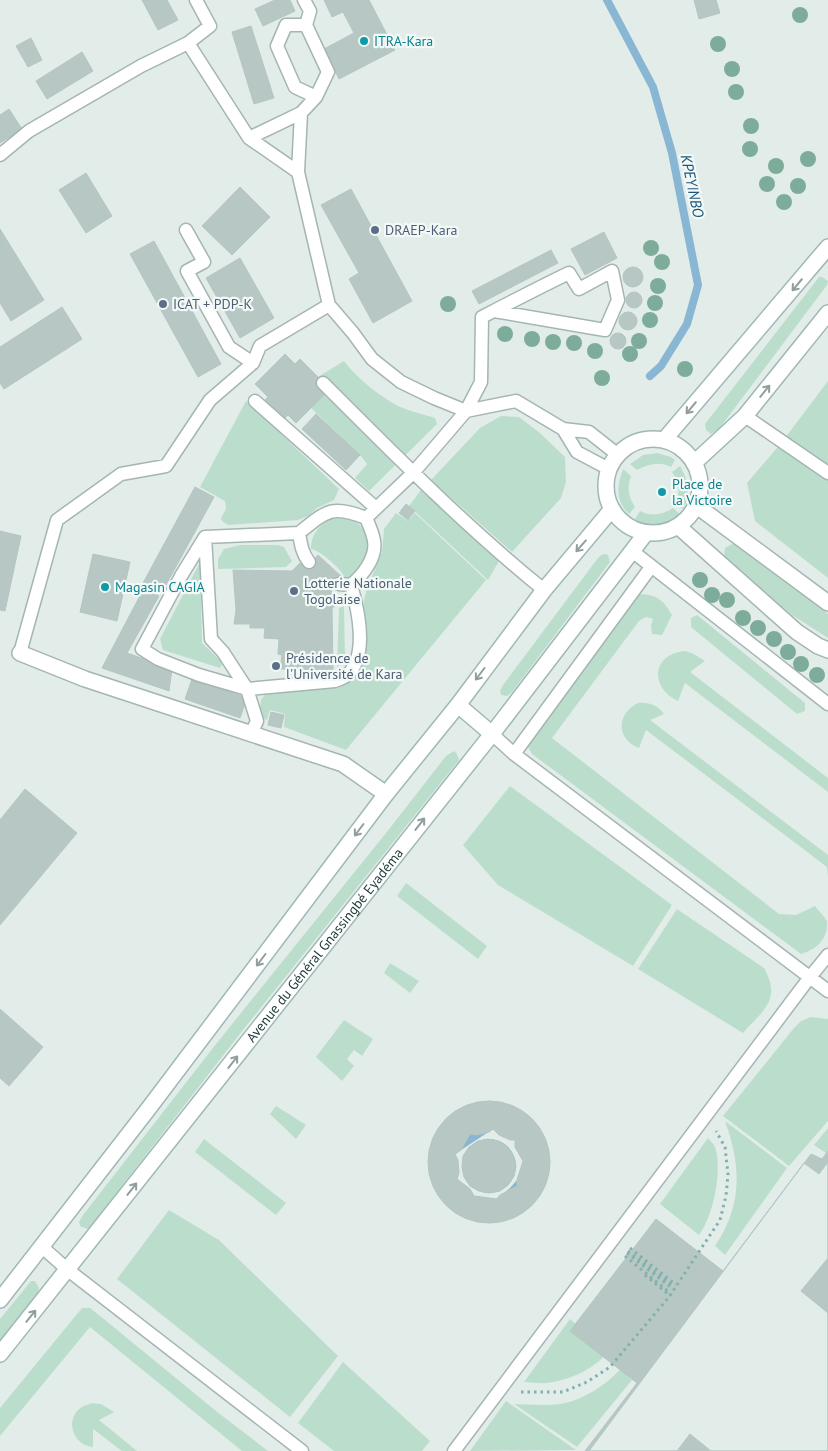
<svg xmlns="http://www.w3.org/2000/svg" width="828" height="1451" font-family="'PT Sans',sans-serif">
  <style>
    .green { fill: #bbdecc }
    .water { fill: #89b6d2; fill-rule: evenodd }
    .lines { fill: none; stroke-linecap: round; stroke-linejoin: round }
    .stream { stroke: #89b6d2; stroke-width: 8 }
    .building { fill: #b7c7c4; stroke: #b4c6c3; fill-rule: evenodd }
    .service-casing { stroke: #a5b5b3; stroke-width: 15 }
    .minor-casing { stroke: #a5b5b3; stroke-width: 18 }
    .secondary-casing { stroke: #a0b8b5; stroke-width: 18 }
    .path { stroke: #82b1ad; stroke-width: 3; stroke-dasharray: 2.5 4; stroke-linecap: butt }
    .service { stroke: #fff; stroke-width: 12 }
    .minor { stroke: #fff; stroke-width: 15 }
    .secondary { stroke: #fff; stroke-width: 15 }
    .tree { fill: #7dac9a }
    .oneway { stroke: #909e9e }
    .culture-dot { fill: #0f9aa8; stroke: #f3f9f7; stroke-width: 2 }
    .service-dot { fill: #5c6f8a; stroke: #f3f9f7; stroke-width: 2 }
    .labels { text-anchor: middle; stroke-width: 4.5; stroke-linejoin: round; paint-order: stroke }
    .culture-label { font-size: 14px; fill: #0d838f; stroke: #f3f9f7; text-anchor: start }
    .service-label { font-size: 14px; fill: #4e5e75; stroke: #f3f9f7; text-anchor: start }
    .street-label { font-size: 14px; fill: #223e3d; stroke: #f3f9f7 }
    .water-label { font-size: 15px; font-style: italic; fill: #1b557b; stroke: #f3f9f7 }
  </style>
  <rect width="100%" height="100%" fill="#e2edea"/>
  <!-- green -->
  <path class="green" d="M819,277h3l6,4 -1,4 -108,144 -8,5 -5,-4 -1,-6z
    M344,361c14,18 34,34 54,45 11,5 25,8 37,12l2,6 -68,67 -14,-13 12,-14 -7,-9 -49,-47 13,-13 -9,-9 6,-5 -3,-4z
    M828,381v197l-73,-57 -8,-38 35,-41z
    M246,401l93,88 -5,11 -17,8 -9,8 -10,4 -70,5 -6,-4 -1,-3 5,-9 -1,-8 -25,-14z
    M501,416l18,1 21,16 25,24 1,25 -5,16 -49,54 -81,-72 49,-52z
    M657,453l14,4 4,3 -4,7c-12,-6 -22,-3 -34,3l-7,-6 13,-9z
    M680,466c8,14 12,28 3,43l-8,-5c6,-13 4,-21 -3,-32z
    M623,469l8,7c-4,12 -3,20 4,31l-6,7c-14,-13 -12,-29 -6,-45z
    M421,490l78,71 -11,19 -79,-74z
    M673,508l8,7c-13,10 -32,15 -46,4l5,-8c12,6 22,4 33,-3z
    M396,513l12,8 7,-8 71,67 -140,170 -62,-23 1,-13 -15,-4 -3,10 -8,-3 2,-17 6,-8 42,-4h29l10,-6 9,-9 7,-73 3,-12 15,-36 2,-23z
    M337,517c4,0 9,0 12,1 23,8 24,41 7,56 -3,2 -7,4 -10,6 -3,-10 -25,-29 -35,-31 0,-17 11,-27 26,-32z
    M734,543l5,1 89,70v24l-36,-23 -66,-54 -2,-5 1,-8z
    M240,545h38l6,2 8,14 -6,6 -68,2v-10l6,-10z
    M605,554l3,1 2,7 -98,130 -5,4 -6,-1 -1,-4 3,-6 95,-127 3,-3z
    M200,562l2,81 19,18 1,4 -2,3 -57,-18 -3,-11z
    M636,594c20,0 26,4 36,21l-10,20 -10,-1 -1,-8 2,-7 -7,-2 -7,4 -87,117 227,176 17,1 19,-9c4,5 10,11 12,16 1,18 -12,28 -26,32l-269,-200 -5,-9z
    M344,606l1,55 -8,6 2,-59z
    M697,615l108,88v8l-8,3 -106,-87v-9z
    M684,651l8,2 13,8 -15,11 138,106v14l-143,-109 -7,18c-28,-13 -27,-46 6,-50z
    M638,703c12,-1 19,2 26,11l-14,6 178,135v22l-1,-10 -181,-137 -7,18c-23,-9 -23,-34 -1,-45z
    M454,751l3,3 2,6 -220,275 -149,192 -3,2 -7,-3 -1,-4 4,-7 133,-171 170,-211 60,-77z
    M510,786l162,119 -39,61 -135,-81 -35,-40z
    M406,883l81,63 -9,13 -81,-63z
    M677,909l87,59c18,32 -1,42 -21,65l-105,-64z
    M390,963l29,18 -9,12 -26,-20z
    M811,1017l17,2v102l-39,45 -66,-50 71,-88 7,-7z
    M344,1020l29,19 -11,17 -8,-6 -7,9 7,7 -12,15 -26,-24z
    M276,1106l30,19 -10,14 -26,-25z
    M725,1121l62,47 -62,87 -10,-9c28,-42 26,-80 10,-125z
    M828,1128v23l-2,2 -12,-8z
    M708,1138c2,3 6,6 7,9 8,23 -2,70 -16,88l-39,-31z
    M204,1139l82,64 -10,12 -81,-63z
    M169,1210l50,30 119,116 -48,61 -173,-138z
    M31,1281h4l4,7 -1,4 -38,49v-22z
    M82,1308h8l9,7 117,96 52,40h-26l-152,-124 -90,109v-28z
    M570,1319l39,32c-15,18 -38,29 -62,32 -7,1 -15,-1 -23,-1z
    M343,1362l87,79 -8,10h-88l-36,-28z
    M625,1364l8,5 -5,8 4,3 -55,67 -63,-43c15,0 31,2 46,0 25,-4 49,-21 65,-40z
    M506,1401l70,49 -106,1z
    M92,1403l9,1 13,8 -15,8 38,31h-15l-29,-22v18c-18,-1 -28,-24 -15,-37 4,-4 9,-5 14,-7z"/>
  <!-- water -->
  <path class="water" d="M485,1112c6,1 13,1 19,3 33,10 44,55 22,81 -22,26 -60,20 -79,-5 -18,-23 -9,-62 19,-74 6,-2 13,-3 19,-5zM493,1129l6,6 16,5v7l8,14 -6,19 -7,8 -13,11 -23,-3 -4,-7 -13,-10 2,-6 -4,-19z
    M462 1166a27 27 0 1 1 54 0a27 27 0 1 1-54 0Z"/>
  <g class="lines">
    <!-- stream -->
    <path class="stream" d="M607,0l46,87 19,66 26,132 -11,39 -26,42 -11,10"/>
  </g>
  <!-- building -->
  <path class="building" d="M142,0h25l11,20 -20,10z
    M275,0h15l5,11 -32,15 -8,-17z
    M324,0h45l26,50 -56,29 -15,-30 30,-16 -11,-21 -11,5z
    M694,0h22l4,13 -21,6z
    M251,26l23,72 -20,6 -22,-72z
    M31,38l11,22 -14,7 -12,-21z
    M82,52l11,19 -46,28 -11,-18z
    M9,109l13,20 -22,14v-28z
    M86,173l26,43 -26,17 -27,-43z
    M240,187l30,30 -38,38 -30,-29z
    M351,189l61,112 -39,22 -24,-44 10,-6 -38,-68z
    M0,229l44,71 -33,21 -11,-18z
    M604,232l13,26 -32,17 -14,-26z
    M154,241l67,123 -23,13 -68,-123z
    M551,250l7,13 -79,41 -7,-13z
    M240,258l34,60 -34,20 -34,-60z
    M623 277a10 10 0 1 1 20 0a10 10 0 1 1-20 0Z
    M626 300a8 8 0 1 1 16 0a8 8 0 1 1-16 0Z
    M62,307l20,32 -78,50 -4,-6v-36z
    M619 321a9 9 0 1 1 18 0a9 9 0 1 1-18 0Z
    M610 341a8 8 0 1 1 16 0a8 8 0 1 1-16 0Z
    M285,354l10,10 5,-5 18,18 3,4 -6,5 9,9 -28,28 -8,-8 -5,5 -19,-19 4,-4 -13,-13z
    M316,414l44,41 -14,15 -44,-41z
    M195,487l19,10 -53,97 -18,-11z
    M406,504l9,7 -7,9 -9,-7z
    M0,531l21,5 -16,75 -5,-1z
    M93,554l37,8 -13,59 -37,-9z
    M318,555l25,23 -12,13 11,10 -10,7 1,62 -53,-1 2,-14 -4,-1 1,-15 -15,-1 1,-10h-15v-4h-16l2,-14 -3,-40 59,1 8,-8 6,5z
    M144,588l15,8 -32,57 45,16 -3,22 -67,-23z
    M192,679l55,19 -7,20 -55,-19z
    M271,712l13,3 -3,13 -13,-3z
    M25,789l52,44 -77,92v-105z
    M0,1009l43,38 -34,39 -9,-8z
    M428 1162a61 61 0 1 1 122 0a61 61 0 1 1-122 0Z
    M493,1129l6,6 11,5h5v7l8,14 -6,19v6l-17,9 -3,4 -23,-3 -4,-7 -13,-10 2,-6 -1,-13 -3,-6 6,-4 9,-16 7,1 12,-3zM488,1139l10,2 9,5 6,9 3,11 -2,10 -6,9 -8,6 -11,2 -10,-2 -9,-5 -6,-9 -2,-10 1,-11 6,-9 9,-6z
    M828,1151v107l-27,33 27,22v138h-117l-21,-17 -13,17h-88l222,-297 11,5z
    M828,1162v289h-243l52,-68 -67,-52 86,-112 67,52 81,-108 15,11z"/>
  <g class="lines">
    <defs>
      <path id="service" d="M304,0l6,11 -4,14
        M188,43l61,95 49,34 31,133 24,28 19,26 29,23 33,16 32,13 50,-10 47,28 26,3 29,23
        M249,138l52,-25 15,-16 12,-25 -22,-47h-20l-9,21 18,41 21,10
        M0,155l29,-24 112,-65 47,-23 22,-17 -14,-26
        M298,172l3,-59
        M186,230l18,32 -17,9 42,76 24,16
        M323,383c71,71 142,143 221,207
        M255,401l121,107
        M745,416l83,57
        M563,429l14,23 32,17
        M366,518l47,-45 53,-62 15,-29 1,-65c29,-15 58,-30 87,-44l10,16 33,-18 6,29 -13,30 -111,-19
        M299,533l-94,4 -24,39 -39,73 16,10 41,16 48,14 88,-8c3,-1 8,-3 11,-5 23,-19 12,-67 5,-91
        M205,537l6,102 12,13 24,37 10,32 -6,13
        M632,551l196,153
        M309,562c-7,-9 -8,-17 -10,-29 27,-22 33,-29 67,-15 3,7 7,15 8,23 3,16 -11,34 -23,44l-12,-1
        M651,567l-137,187 314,237
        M20,653l37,-133 64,-46 45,-8 44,-66 43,-37 7,-17 69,-41
        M492,734l22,20
        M41,1246l27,24 234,181
        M454,1451l356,-474 18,-22"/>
      <path id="minor" d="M697,506l131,97
        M679,527l118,105 21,14 10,4
        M20,653l65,26 258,85 43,30"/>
      <g id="secondary">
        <circle cx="653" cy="486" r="47"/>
        <path d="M664,440l164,-193"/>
        <path d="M694,463l51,-47 83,-103"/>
        <path d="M458,705l34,29"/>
        <path d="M0,1300l149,-192 237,-314 72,-89 86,-115 68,-81"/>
        <path id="s1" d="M0,1354l492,-620 154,-201"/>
      </g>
    </defs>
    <!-- service casing -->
    <use href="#service" class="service-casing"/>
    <!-- minor casing -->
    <use href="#minor" class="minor-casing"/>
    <!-- secondary casing -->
    <use href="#secondary" class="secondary-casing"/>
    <!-- path -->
    <path class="path" d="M630,1248l46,37
      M628,1251l46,36
      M627,1253l46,36
      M625,1256l45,37
      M645,1275l23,19
      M521,1392h42l24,-10 23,-15 59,-70 51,-77 6,-24 2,-22 -3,-27 -9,-16"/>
    <!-- service -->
    <use href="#service" class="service"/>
    <!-- minor -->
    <use href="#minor" class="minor"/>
    <!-- secondary -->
    <use href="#secondary" class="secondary"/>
  </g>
  <!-- trees -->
  <g class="tree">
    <circle cx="800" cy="15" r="8"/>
    <circle cx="718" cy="44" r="8"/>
    <circle cx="732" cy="69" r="8"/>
    <circle cx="736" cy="92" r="8"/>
    <circle cx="751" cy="126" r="8"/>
    <circle cx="750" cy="149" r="8"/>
    <circle cx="808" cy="159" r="8"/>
    <circle cx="776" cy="166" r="8"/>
    <circle cx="767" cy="184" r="8"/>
    <circle cx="798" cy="186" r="8"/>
    <circle cx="784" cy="202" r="8"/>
    <circle cx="651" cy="248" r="8"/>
    <circle cx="662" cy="262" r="8"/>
    <circle cx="658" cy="286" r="8"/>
    <circle cx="655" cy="303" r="8"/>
    <circle cx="448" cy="304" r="8"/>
    <circle cx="650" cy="320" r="8"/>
    <circle cx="505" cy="334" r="8"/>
    <circle cx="532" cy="339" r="8"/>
    <circle cx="639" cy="341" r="8"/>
    <circle cx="553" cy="342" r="8"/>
    <circle cx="574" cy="343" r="8"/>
    <circle cx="595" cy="351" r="8"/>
    <circle cx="630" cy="354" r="8"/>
    <circle cx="685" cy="369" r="8"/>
    <circle cx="602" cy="378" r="8"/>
    <circle cx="700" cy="580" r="8"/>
    <circle cx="712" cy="595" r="8"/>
    <circle cx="727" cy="600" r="8"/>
    <circle cx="743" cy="618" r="8"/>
    <circle cx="758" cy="628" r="8"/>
    <circle cx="774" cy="639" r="8"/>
    <circle cx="788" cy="652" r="8"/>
    <circle cx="801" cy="664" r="8"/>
    <circle cx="817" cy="675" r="8"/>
  </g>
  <!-- one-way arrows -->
  <defs><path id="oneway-shaft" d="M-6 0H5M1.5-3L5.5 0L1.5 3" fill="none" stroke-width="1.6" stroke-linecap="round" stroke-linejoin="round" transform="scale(1.25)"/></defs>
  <g class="oneway">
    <use href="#oneway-shaft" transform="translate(797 285) rotate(130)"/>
    <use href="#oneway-shaft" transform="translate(765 391) rotate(-51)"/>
    <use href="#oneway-shaft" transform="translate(691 408) rotate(130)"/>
    <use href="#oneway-shaft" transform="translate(581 546) rotate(131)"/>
    <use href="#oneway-shaft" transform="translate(480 674) rotate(127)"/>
    <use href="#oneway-shaft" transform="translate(420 824) rotate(-52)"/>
    <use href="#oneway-shaft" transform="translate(359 830) rotate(127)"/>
    <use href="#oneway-shaft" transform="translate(261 960) rotate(127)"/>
    <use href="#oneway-shaft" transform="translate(233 1062) rotate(-52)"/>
    <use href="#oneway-shaft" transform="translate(132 1189) rotate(-52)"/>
    <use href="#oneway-shaft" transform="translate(31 1316) rotate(-51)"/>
  </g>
  <!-- markers -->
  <g class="culture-dot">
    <circle cx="364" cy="41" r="5"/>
    <circle cx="662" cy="492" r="5"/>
    <circle cx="105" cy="587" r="5"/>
  </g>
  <g class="service-dot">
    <circle cx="375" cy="230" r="5"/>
    <circle cx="163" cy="304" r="5"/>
    <circle cx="294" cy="591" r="5"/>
    <circle cx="276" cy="666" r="5"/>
  </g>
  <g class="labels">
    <!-- culture labels -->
    <g class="culture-label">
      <text x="374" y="46">ITRA-Kara</text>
      <text x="672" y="489">Place de<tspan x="672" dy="16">la Victoire</tspan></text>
      <text x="115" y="592">Magasin CAGIA</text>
    </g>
    <!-- service labels -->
    <g class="service-label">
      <text x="385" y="235">DRAEP-Kara</text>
      <text x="173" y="309">ICAT + PDP-K</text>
      <text x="304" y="588">Lotterie Nationale<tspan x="304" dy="16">Togolaise</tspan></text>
      <text x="286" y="663">Présidence de<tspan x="286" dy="16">l'Université de Kara</tspan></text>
    </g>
    <!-- street labels -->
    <g class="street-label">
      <text dy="5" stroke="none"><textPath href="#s1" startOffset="522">Avenue du Général Gnassingbé Eyadéma</textPath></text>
    </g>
    <!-- water labels -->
    <g class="water-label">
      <text transform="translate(692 186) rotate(78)" y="5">KPEYINBO</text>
    </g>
  </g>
</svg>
